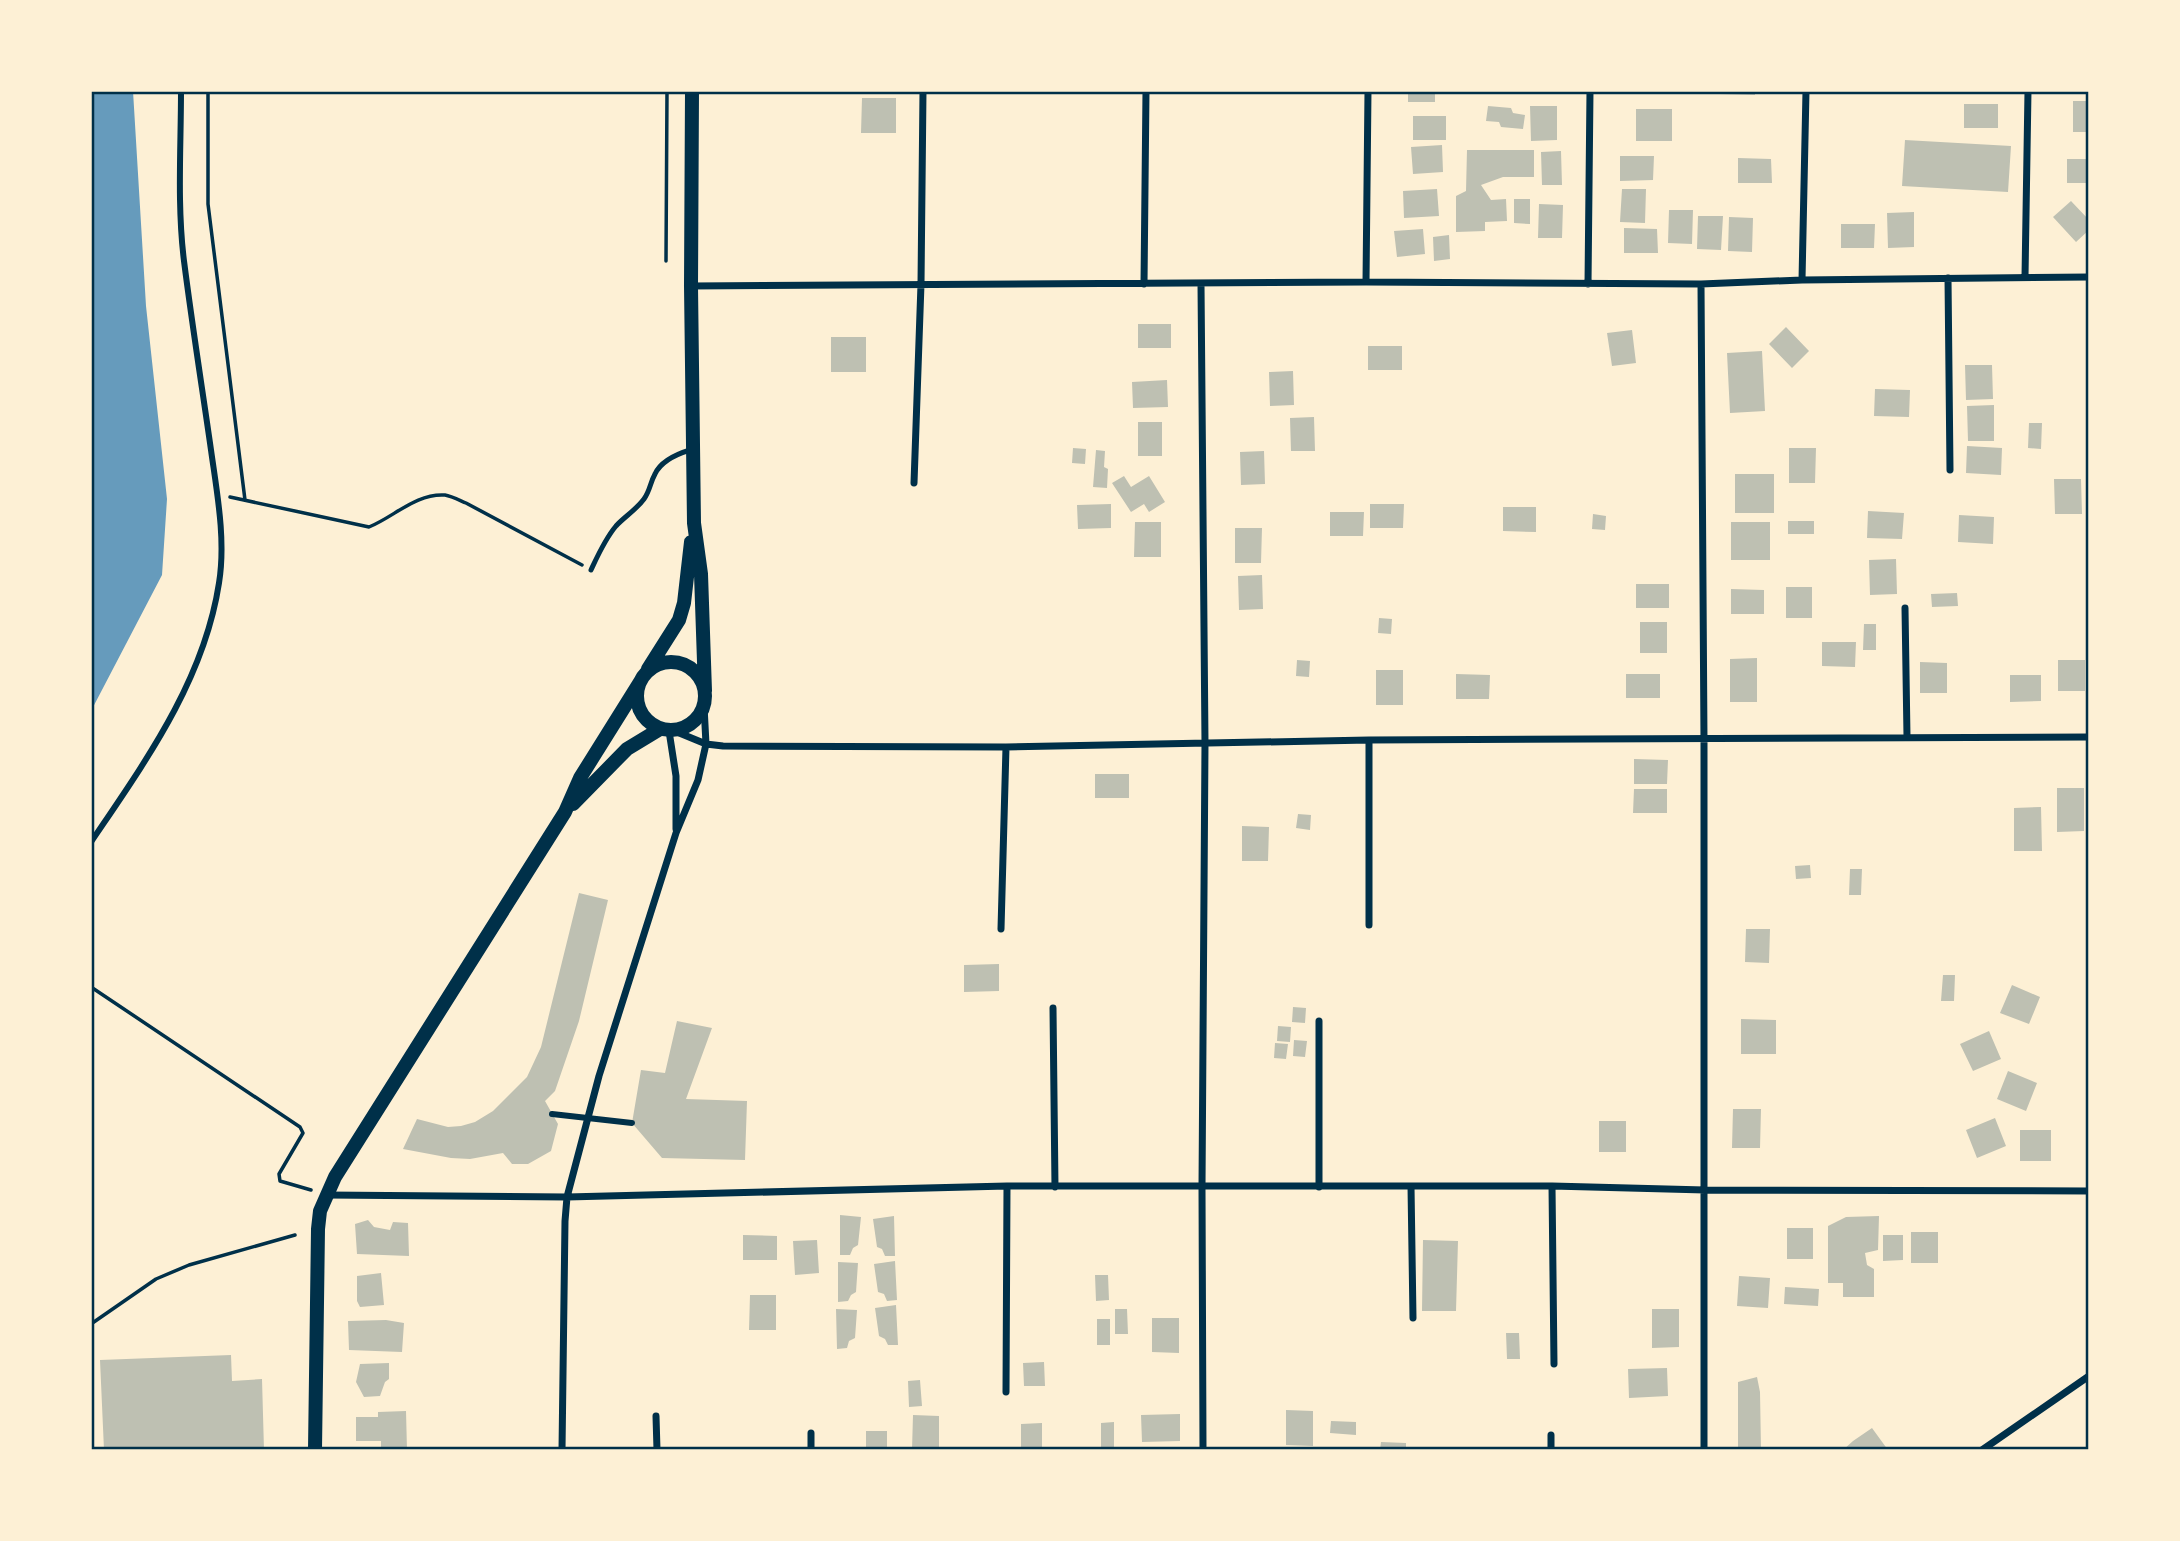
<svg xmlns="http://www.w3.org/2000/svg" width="2180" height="1541" font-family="'Nunito Sans',sans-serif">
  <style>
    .water { fill: #669bbc }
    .building { fill: #bec0b2 }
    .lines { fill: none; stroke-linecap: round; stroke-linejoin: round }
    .path { stroke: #003049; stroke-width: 3.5 }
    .service { stroke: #003049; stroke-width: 5 }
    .pedestrian { stroke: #003049; stroke-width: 6 }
    .minor { stroke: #003049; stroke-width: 7 }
    .secondary { stroke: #003049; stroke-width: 14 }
    .neatline { fill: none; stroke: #003049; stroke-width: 2.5 }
  </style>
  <rect width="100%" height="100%" fill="#fdf0d5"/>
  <!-- water -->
  <path class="water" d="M91,91h42l13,215 21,193 -5,76 -71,136z"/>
  <!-- building -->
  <path class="building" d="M1408,91h27v11h-27z
    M1720,91h35v4l-35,-1z
    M862,98h34v35h-35z
    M2073,101h16v31h-16z
    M1964,104h34v24h-34z
    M1488,106l23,2 2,5 12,2 -2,14 -22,-2 -2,-5 -13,-1z
    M1530,106h27v34l-26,1z
    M1636,109h36v32h-36z
    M1413,116h33v24h-33z
    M1905,140l106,6 -3,46 -106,-6z
    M1442,145l1,27 -30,2 -2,-27z
    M1467,150h67v27h-31l-22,8 10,15 15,-1 1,22 -22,1v9l-29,1v-36l10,-5z
    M1561,151l1,34h-20l-1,-33z
    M1620,156h34l-1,24 -33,1z
    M1738,158l33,1 1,24h-34z
    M2067,159h22v24h-22z
    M1437,189l2,27 -35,2 -1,-27z
    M1622,189h24l-1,34 -25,-1z
    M1514,199h16v25l-16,-1z
    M2071,201l18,19v10l-13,12 -23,-25z
    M1539,204l24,1 -1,33h-24z
    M1669,210h24l-1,34 -24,-1z
    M1914,212v35l-26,1 -1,-35z
    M1698,216h25l-2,34 -24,-1z
    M1729,217l24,1 -1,34 -24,-1z
    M1841,224h34l-1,24h-33z
    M1624,228l33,1 1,24h-34z
    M1423,229l2,25 -28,3 -3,-26z
    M1449,235l1,24 -16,2 -1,-24z
    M1138,324h33v24h-33z
    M1786,327l23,24 -17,17 -23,-24z
    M1632,330l4,33 -24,3 -5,-33z
    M831,337h35v35h-35z
    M1368,346h34v24h-34z
    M1762,351l3,60 -35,2 -3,-60z
    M1965,365h27l1,34 -27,1z
    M1293,371l1,34 -24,1 -1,-34z
    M1167,380l1,27 -35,1 -1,-26z
    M1875,389l35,1 -1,27 -35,-1z
    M1994,405v36h-26l-1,-35z
    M1314,417l1,34h-24l-1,-33z
    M1138,422h24v34h-24z
    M2029,423h13l-1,26 -13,-1z
    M1967,446l35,2 -1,27 -35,-2z
    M1073,448l13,1 -1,15 -13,-1z
    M1789,448h27l-1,35h-26z
    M1096,450l9,1 -1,16 4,2 -1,19 -14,-1z
    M1264,451l1,33 -24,1 -1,-33z
    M1735,474h39v39h-39z
    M1124,476l7,11 18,-11 16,26 -16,10 -5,-8 -13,8 -19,-29z
    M2054,479h27l1,35h-27z
    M1111,504v24l-33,1 -1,-24z
    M1370,504h34l-1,24h-33z
    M1503,507h33v25l-33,-1z
    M1868,511l36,2 -2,26 -35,-1z
    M1330,512h34l-1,24h-33z
    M1593,514l13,2 -1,14 -13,-1z
    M1959,515l35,2 -1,27 -35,-2z
    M1788,521h26v13h-26z
    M1135,522h26v35h-27z
    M1731,522h39v38h-39z
    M1235,528h27l-1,35h-26z
    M1896,559l1,35 -27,1 -1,-35z
    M1262,575l1,34 -24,1 -1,-34z
    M1636,584h33v24h-33z
    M1786,587h26v31h-26z
    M1731,589l33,1v24h-33z
    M1957,593l1,13 -26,1 -1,-13z
    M1379,618l13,1 -1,15 -13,-1z
    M1640,622h27v31h-27z
    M1864,624h12v26h-13z
    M1822,642h34l-1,25 -33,-1z
    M1757,658v44h-27v-43z
    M1297,660l13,1 -1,16 -13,-1z
    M2058,660h27v31h-27z
    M1920,662l27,1v30h-27z
    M1376,670h27v35h-27z
    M1456,674l34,1 -1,24h-33z
    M1626,674h34v24h-34z
    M2010,675h31v26l-31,1z
    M1634,759l34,1 -1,24h-33z
    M1095,774h34v24h-34z
    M2057,788h27v43l-27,1z
    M1634,789h33v24h-34z
    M2041,807l1,44h-28v-43z
    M1298,814l13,1 -1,15 -14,-2z
    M1242,826l27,1 -1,34h-26z
    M1810,865l1,13 -15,1 -1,-13z
    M1850,869h12l-1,26h-12z
    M579,893l29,7 -29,121 -24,70 -10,10 13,23 -7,27 -23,13h-16l-9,-11 -33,6 -19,-1 -48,-9 14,-30 31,8 13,-1 14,-4 18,-11 34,-34 14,-30z
    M1746,929h24l-1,34 -24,-1z
    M999,964v27l-35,1v-27z
    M1943,975h12l-1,26h-13z
    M2012,985l28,12 -11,27 -29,-11z
    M1293,1007l13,1 -1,15 -13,-1z
    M1741,1019l35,1v34h-35z
    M677,1021l35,7 -26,71 61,2 -2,59 -83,-2 -30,-35 9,-53 24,3z
    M1278,1026l13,1 -1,15 -13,-1z
    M1989,1031l12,28 -28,12 -13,-27z
    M1294,1040l13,1 -2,16 -12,-1z
    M1275,1043l13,1 -2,15 -12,-1z
    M2008,1071l29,12 -11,28 -29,-12z
    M1733,1109h28l-1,39h-28z
    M1995,1118l11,28 -29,12 -11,-28z
    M1599,1121h27v31h-27z
    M2020,1130h31v31h-31z
    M840,1215l21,2 -3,28 -5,3 -3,7h-10z
    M894,1216l1,40h-10l-3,-7 -5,-2 -4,-28z
    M1879,1216l-1,34 -13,3 2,12 7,4v28h-31v-14h-15v-57l18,-9z
    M368,1220l6,7 16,3 3,-8 15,1 1,33 -52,-2 -2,-30z
    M1787,1228h26v31h-26z
    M1911,1232h27v31h-27z
    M743,1235l34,1v24h-34z
    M1883,1235h20v25l-20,1z
    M817,1240l2,33 -24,2 -2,-34z
    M1423,1240l35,1 -2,70h-34z
    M895,1261l2,39 -10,1 -3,-7 -6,-2 -4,-28z
    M838,1262l20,1 -2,29 -5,3 -3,6 -10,1z
    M381,1273l3,32 -24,2 -3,-6v-25z
    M1095,1275h13l1,25 -13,1z
    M1739,1276l31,2 -2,30 -31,-2z
    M1785,1287l34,2 -1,17 -34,-2z
    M750,1295h26v35h-27z
    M896,1305l2,40h-10l-3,-6 -6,-3 -4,-28z
    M836,1309l21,1 -2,28 -6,3 -2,7 -10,1z
    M1115,1309h12l1,25h-13z
    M1652,1309h27v38l-27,1z
    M1152,1318h27v35l-27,-1z
    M1097,1319h13v26h-13z
    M386,1320l18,3 -2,29 -53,-2 -1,-29z
    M1506,1333h13l1,26h-13z
    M231,1355l1,26 30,-2 2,71h-160l-4,-90z
    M1044,1362l1,24h-21l-1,-23z
    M389,1363v16l-4,3 -5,14 -16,1 -8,-15 4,-18z
    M1667,1368l1,28 -39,2 -1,-29z
    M1757,1377l3,15 1,58h-23v-68z
    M920,1380l2,26 -13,1 -1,-26z
    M1286,1410l27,1v35l-27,-1z
    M406,1411l1,39h-26v-9h-25v-24h22v-5z
    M1180,1414v27l-38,1 -1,-27z
    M913,1415l26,1v34h-27z
    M1331,1421l25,1v13l-26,-2z
    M1114,1422v26l-13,1v-26z
    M1042,1423v24l-21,1v-24z
    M1872,1428l16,22h-45l10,-9z
    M866,1431h21v19h-21z
    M1381,1442l25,1v7h-26z"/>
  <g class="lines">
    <!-- path -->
    <path class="path" d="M208,91v113l37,296
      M666,261l1,-170
      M230,497l139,30c25,-10 47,-34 76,-32 6,1 14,5 21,8l116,62
      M91,987l209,140 3,6 -24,41 1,7 31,9
      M91,1324l65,-45 33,-14 106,-30"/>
    <!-- service -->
    <path class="service" d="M591,570c7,-15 14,-31 25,-44 8,-9 20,-16 28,-27 6,-8 6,-16 11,-25 6,-13 22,-20 35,-24"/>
    <!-- pedestrian -->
    <path class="pedestrian" d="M91,842c54,-80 113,-161 128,-259 7,-43 -2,-90 -8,-133 -9,-63 -19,-126 -27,-189 -7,-56 -3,-113 -3,-170
      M552,1114l80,9"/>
    <!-- minor -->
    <path class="minor" d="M2025,277l3,-186
      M1948,278l2,192
      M1802,280l4,-189
      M1366,282l2,-191
      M1144,284l2,-193
      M1201,284l4,459 -3,444 1,263
      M1588,284l2,-193
      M1701,284l3,456v710
      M691,286l675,-4 335,2 101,-4 287,-3
      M914,483l7,-199 2,-193
      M1905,608l2,129
      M672,730l34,14 17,2 283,1 363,-7 720,-3
      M669,731l7,45v53
      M1369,925v-185
      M1001,929l5,-182
      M1053,1008l2,179
      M1411,1186l2,132
      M1552,1186l2,178
      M1319,1187v-166
      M326,1195l241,2 440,-11h545l153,4 384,1
      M1006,1392l1,-206
      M656,1416l1,34
      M811,1433v17
      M1551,1435v15
      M562,1450l3,-229 2,-24 32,-121 77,-243 22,-53 8,-36 -2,-38
      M1982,1450l107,-74"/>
    <!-- secondary -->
    <path class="secondary" d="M692,91l-1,195 3,237 7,51 4,117
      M637 696a34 34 0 1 1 68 0a34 34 0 1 1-68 0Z
      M648,669l31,-49 5,-17 7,-61
      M573,804l54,-55 33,-20
      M315,1450l3,-221 2,-18 15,-34 230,-365 15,-34 60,-96"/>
  </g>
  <!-- border -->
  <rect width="2180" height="1541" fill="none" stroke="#fdf0d5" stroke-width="186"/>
  <rect x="93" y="93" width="1994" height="1355" class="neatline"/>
</svg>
